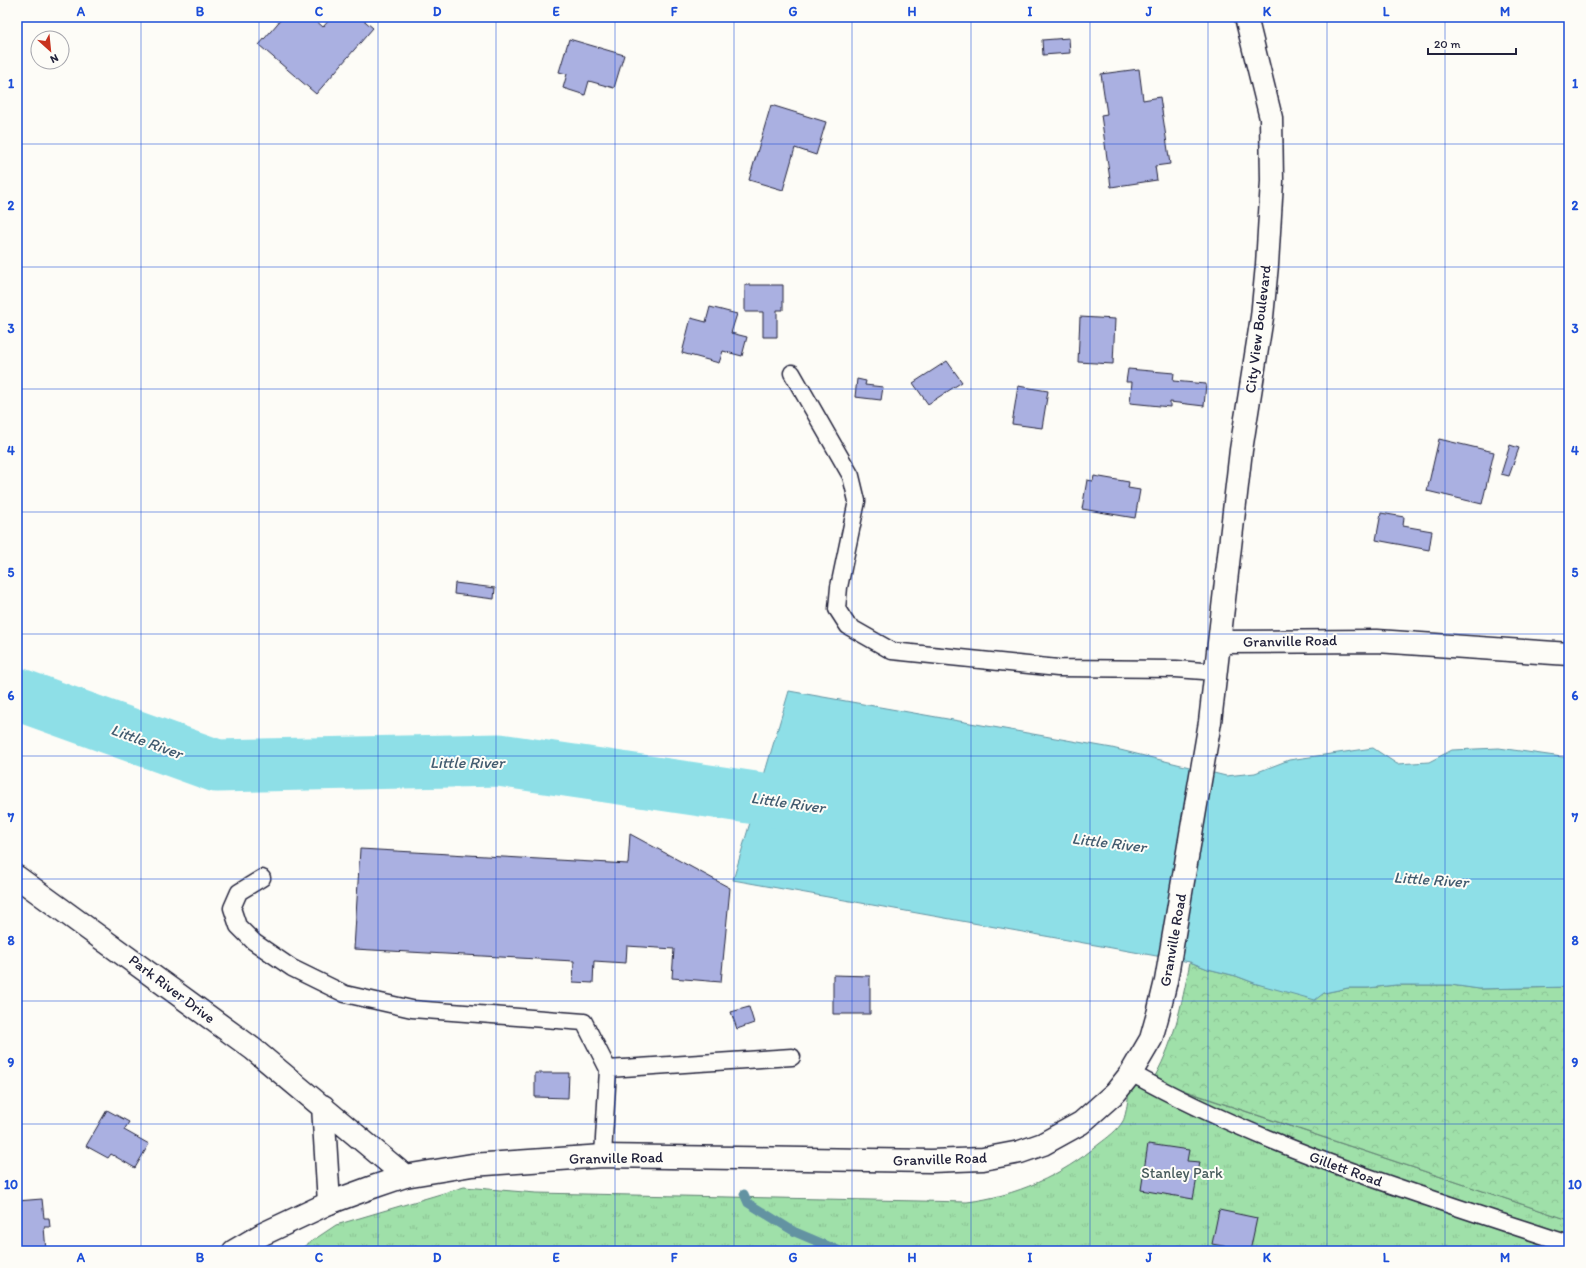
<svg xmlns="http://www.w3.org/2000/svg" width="1586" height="1268" font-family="Itim,sans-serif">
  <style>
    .grass { fill: url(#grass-tufts); stroke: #608172 }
    .forest { fill: url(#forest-crowns); stroke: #608172 }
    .water { fill: #8edfe7; stroke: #6393a2 }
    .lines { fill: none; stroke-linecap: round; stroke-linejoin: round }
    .stream { stroke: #6393a2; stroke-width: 9 }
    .river { stroke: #8edfe7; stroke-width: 53 }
    .building { fill: #aab0e1; stroke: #22223b }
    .service-casing { stroke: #22223b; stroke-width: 19 }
    .minor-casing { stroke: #22223b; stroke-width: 25 }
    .tertiary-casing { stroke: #22223b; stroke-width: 25 }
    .service { stroke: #fdfcf7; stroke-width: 16 }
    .minor { stroke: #fdfcf7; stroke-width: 22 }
    .tertiary { stroke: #fdfcf7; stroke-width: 22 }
    .grid { fill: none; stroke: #1d4ed8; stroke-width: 1; stroke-opacity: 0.55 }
    .labels { text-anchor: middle; stroke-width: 4; stroke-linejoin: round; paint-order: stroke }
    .street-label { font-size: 15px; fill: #22223b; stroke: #fdfcf7 }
    .park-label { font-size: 15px; fill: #485b5c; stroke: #fdfcf7 }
    .water-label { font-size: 16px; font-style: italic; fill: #425b6f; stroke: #fdfcf7 }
    .neatline { fill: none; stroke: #1d4ed8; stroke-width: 1.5 }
    .grid-label { font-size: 13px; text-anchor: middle; font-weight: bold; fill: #1d4ed8 }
  </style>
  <defs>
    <pattern id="grass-tufts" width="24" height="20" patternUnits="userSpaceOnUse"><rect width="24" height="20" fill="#9fe0a9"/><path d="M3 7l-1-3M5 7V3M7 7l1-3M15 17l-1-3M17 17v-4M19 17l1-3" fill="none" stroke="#89c092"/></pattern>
    <pattern id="forest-crowns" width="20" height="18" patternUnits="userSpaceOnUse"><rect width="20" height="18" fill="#9fe0a9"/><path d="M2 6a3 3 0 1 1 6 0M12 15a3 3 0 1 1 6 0" fill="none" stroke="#89c092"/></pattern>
  </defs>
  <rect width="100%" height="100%" fill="#fdfcf7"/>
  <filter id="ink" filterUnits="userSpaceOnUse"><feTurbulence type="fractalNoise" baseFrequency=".025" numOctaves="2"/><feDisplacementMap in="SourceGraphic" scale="8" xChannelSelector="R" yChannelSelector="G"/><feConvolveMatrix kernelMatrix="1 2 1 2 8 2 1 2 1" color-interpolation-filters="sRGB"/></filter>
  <g filter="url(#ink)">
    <!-- grass -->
    <path class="grass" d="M1131,1073l438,147v31h-1272l39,-26 128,-38 72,6 431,9c49,-6 94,-26 132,-58 8,-6 19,-14 24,-23 4,-7 7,-38 8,-48z"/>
    <!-- forest -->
    <path class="forest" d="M1190,962l18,7 28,7 21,8 67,9 24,-5h20l28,-3h55l29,4 89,-2v233l-407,-137 -12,2c24,-40 31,-78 40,-123z"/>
    <!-- water -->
    <path class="water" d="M789,691l323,57 114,28 29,-3 34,-13 84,-12 24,16 32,-2 23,-12 47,-2 70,10v229l-90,2 -28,-4h-55l-28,3h-20l-24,5 -9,7 -58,-16 -21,-8 -28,-7 -18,-7 -457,-82z"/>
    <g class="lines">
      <!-- stream -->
      <path class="stream" d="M744,1194l4,9 47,29 45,19"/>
      <!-- river -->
      <path class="river" d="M17,694l200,72 282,-6 331,49"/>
    </g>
    <!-- building -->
    <path class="building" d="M283,17h19l3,2 1,-2h6l11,10 9,-10h28l13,11 -57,66 -57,-49z
      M1069,38l1,15 -27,2 -1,-15z
      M569,39l55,16 -10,33 -25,-7 -4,14 -22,-7 4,-14 -8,-2z
      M1139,69l4,31 17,-3 10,67 -15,2 2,14 -46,7 -10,-72 6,-1 -6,-40z
      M771,105l55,17 -10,33 -21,-7 -12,42 -34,-10z
      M745,285h38v25h-6v27h-14v-25h-18z
      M710,307l27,7 -6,19 16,4 -5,19 -19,-5 -4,12 -37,-10 9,-35 15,4z
      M1080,317l35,2 -2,45 -35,-2z
      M947,361l15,21 -34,22 -15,-21z
      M1128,369l46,4 -1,8 33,3 -2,22 -34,-4v5l-40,-4 2,-21h-6z
      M857,379l9,2 -1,4 18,2 -2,13 -26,-3z
      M1018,386l30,5 -6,37 -30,-4z
      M1439,439l55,13 -12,52 -55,-13z
      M1510,445l9,3 -10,28 -8,-2z
      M1094,476l35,6 -1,6 12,2 -5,28 -53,-9 5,-29 6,1z
      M1381,513l23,4 -1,9 29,5 -3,19 -53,-10z
      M455,583l40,5 -1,11 -40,-5z
      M630,834l100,54 -9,94 -49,-4 2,-29 -47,-3 -1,17 -32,-2 -1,22 -20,-1 1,-21 -220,-12 6,-100 268,15z
      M833,975l37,1v38h-37z
      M749,1007l5,16 -17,6 -6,-17z
      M535,1073h34l-1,25 -33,-1z
      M107,1110l22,12 -5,8 25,14 -14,24 -24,-14 -3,4 -22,-12z
      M1148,1144l41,6 -2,11 13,1 -7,37 -52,-9z
      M42,1199l2,19h5l1,9h-6l2,24h-29v-50z
      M1219,1210l38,8 -7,33 -38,-7z"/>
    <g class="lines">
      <defs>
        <path id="service" d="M792,373l59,103 6,25 -18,86 -2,22 11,17 44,25 166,17 118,1 41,3
          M262,878l-23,14 -7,16 6,18 16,16 38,26 53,26 67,15 172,13 24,47 -5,87
          M608,1069l184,-12
          M1131,1073c138,77 289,122 438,171"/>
        <path id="minor" d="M17,877l236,172 152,127
          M323,1106l6,97"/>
        <path id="tertiary" d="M1221,642l156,-1 192,13
          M234,1251l29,-17 66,-31 41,-15 35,-12 67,-11 131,-9 328,5 52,-2 37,-7 23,-8 38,-21 35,-31 15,-19 20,-34 7,-25 8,-33 44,-259 31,-272 21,-133 5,-52 5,-84 -1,-63 -25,-101"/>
      </defs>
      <!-- service casing -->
      <use href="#service" class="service-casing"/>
      <!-- minor casing -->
      <use href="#minor" class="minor-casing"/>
      <!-- tertiary casing -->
      <use href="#tertiary" class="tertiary-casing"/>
      <!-- service -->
      <use href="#service" class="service"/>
      <!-- minor -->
      <use href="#minor" class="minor"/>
      <!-- tertiary -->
      <use href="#tertiary" class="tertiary"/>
    </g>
  </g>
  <!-- grid -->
  <path class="grid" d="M141,17v1234M259,17v1234M378,17v1234M496,17v1234M615,17v1234M734,17v1234M852,17v1234M971,17v1234M1090,17v1234M1208,17v1234M1327,17v1234M1445,17v1234M17,144h1552M17,267h1552M17,389h1552M17,512h1552M17,634h1552M17,756h1552M17,879h1552M17,1001h1552M17,1124h1552"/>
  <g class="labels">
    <!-- street labels -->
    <g class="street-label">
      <text transform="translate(1258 329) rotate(-83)" y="5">City View Boulevard</text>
      <text transform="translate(1290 641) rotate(-1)" y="5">Granville Road</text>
      <text transform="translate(1173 940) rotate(-80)" y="5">Granville Road</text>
      <text transform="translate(172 989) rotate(37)" y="5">Park River Drive</text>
      <text transform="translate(616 1158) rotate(-1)" y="5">Granville Road</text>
      <text transform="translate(940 1159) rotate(-2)" y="5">Granville Road</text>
      <text transform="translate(1346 1169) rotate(20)" y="5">Gillett Road</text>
    </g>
    <!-- park labels -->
    <g class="park-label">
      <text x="1182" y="1178">Stanley Park</text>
    </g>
    <!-- water labels -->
    <g class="water-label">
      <text transform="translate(147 741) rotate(20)" y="6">Little River</text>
      <text x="467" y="768">Little River</text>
      <text transform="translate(788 802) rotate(8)" y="6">Little River</text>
      <text transform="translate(1109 842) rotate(7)" y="6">Little River</text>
      <text transform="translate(1431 879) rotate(4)" y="6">Little River</text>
    </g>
  </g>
  <!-- margin -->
  <rect width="1586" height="1268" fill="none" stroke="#fdfcf7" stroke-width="44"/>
  <!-- north arrow -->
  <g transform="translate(50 50) rotate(153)"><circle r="19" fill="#fdfcf7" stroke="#a5a5ac"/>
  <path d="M0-3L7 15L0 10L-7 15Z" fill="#c8321e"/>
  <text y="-6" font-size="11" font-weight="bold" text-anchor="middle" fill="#22223b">N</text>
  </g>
  <!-- scale -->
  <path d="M1428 48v6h88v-6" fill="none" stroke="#22223b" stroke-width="2"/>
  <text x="1434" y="48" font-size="12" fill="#22223b" stroke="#fdfcf7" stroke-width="3" paint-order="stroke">20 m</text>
  <rect x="22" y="22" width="1542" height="1224" class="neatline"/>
  <g class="grid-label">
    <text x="81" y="16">A</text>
    <text x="200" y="16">B</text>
    <text x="319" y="16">C</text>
    <text x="437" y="16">D</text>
    <text x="556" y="16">E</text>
    <text x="674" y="16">F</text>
    <text x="793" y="16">G</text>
    <text x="912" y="16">H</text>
    <text x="1030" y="16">I</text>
    <text x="1149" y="16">J</text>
    <text x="1267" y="16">K</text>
    <text x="1386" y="16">L</text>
    <text x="1505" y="16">M</text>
    <text x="11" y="88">1</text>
    <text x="1575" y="88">1</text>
    <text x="11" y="210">2</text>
    <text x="1575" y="210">2</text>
    <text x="11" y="333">3</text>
    <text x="1575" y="333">3</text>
    <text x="11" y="455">4</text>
    <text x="1575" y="455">4</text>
    <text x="11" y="577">5</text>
    <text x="1575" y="577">5</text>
    <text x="11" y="700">6</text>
    <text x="1575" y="700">6</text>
    <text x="11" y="822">7</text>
    <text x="1575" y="822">7</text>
    <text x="11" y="945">8</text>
    <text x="1575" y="945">8</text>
    <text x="11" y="1067">9</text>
    <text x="1575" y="1067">9</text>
    <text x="11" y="1189">10</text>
    <text x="1575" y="1189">10</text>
    <text x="81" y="1262">A</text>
    <text x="200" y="1262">B</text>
    <text x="319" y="1262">C</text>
    <text x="437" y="1262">D</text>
    <text x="556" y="1262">E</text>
    <text x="674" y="1262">F</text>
    <text x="793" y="1262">G</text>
    <text x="912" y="1262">H</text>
    <text x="1030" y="1262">I</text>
    <text x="1149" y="1262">J</text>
    <text x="1267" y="1262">K</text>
    <text x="1386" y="1262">L</text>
    <text x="1505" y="1262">M</text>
  </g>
</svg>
